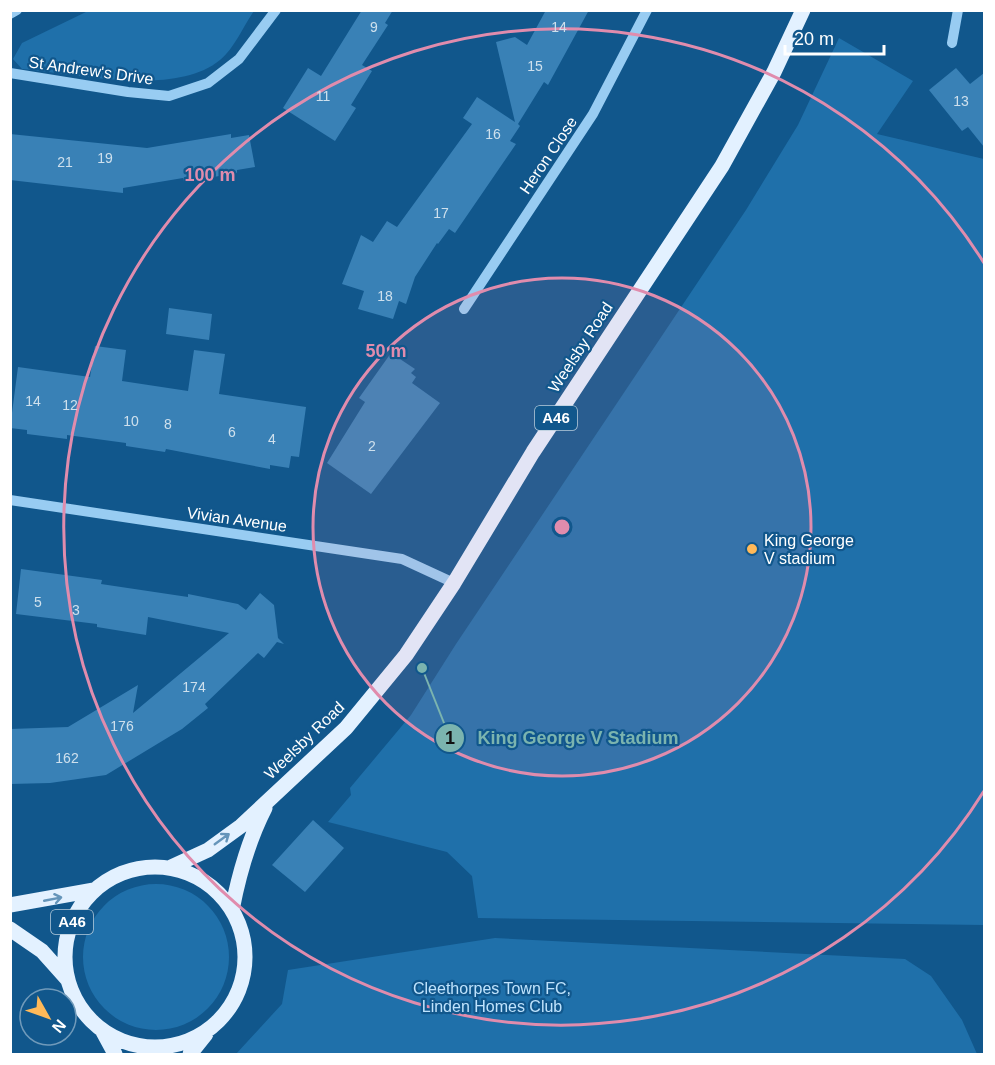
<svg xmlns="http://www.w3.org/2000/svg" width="995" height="1065" font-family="Helvetica,sans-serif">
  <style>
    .green { fill: #1f70aa }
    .building { fill: #3981b6 }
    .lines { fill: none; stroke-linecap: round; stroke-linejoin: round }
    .minor { stroke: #98ccf2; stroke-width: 10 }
    .major { stroke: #e3f1ff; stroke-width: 15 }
    .oneway { stroke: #6595ba }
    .ring { fill: none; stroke: #e08cad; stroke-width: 3 }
    .poi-dot { fill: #ffb959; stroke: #11578c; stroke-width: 2 }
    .labels { text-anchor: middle; stroke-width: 4.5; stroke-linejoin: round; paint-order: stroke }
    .number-label { font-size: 14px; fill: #cee0ed }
    .shield { fill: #11578c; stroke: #b8cddc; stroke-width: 1.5 }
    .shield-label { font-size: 15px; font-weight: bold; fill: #fff }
    .street-label { font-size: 16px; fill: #fff; stroke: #11578c }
    .poi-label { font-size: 16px; fill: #fff; stroke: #11578c; text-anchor: start }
    .park-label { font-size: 16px; fill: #bfe3fd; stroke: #11578c }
    .centre { fill: #e08cad; stroke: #11578c; stroke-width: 3 }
    .ring-label { font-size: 18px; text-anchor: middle; font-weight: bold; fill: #e08cad; stroke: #11578c; stroke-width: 4.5; stroke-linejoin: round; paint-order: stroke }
    .leader { fill: none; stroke: #7bb4af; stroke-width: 2 }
    .callout-dot { fill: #7bb4af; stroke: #11578c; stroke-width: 2 }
    .mark-label { font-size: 18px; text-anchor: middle; font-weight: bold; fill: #111 }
    .callout-label { font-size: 18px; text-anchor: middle; font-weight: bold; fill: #7bb4af; stroke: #11578c; stroke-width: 4.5; stroke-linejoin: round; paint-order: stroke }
  </style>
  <rect width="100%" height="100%" fill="#11578c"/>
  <!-- green -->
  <path class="green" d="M88,11v-1l166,1c-10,14 -20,38 -34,49 -45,37 -142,14 -198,9l-9,-10 9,-16z
    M839,38l74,43 -36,53 107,25v766l-506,-7 -6,-42 -25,-24 -119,-30 23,-27 -1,-7 61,-73 45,-71 290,-434 52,-85z
    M83 957a73 73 0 1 1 146 0a73 73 0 1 1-146 0Z
    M495,938l410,21 26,17 31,44 15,34h-741l46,-50 6,-34z"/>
  <!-- building -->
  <path class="building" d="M362,10h31l-8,13 3,2 -26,40 10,6 -21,34 5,3 -21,33 -52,-33 25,-40 13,8z
    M546,10h43l-41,75 -4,-3 -26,42 2,2 -10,15 6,3 -61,89 -6,-4 -11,15 -1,-1 -22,34 -9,27 -7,-3 -6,18 -35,-10 6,-18 -22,-7 19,-49 12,7 14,-21 10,6 75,-103 -9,-6 14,-21 38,25 -19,-80 19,-5 12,8z
    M956,68l14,16 14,-11v74l-16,-20 -6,4 -33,-41z
    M10,134l137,14 84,-14v4l18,-3 6,32 -18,3v3l-53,9 -1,-4 -60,10v5l-113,-13z
    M169,308l43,6 -3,26 -43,-6z
    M95,346l31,4 -4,31 66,10 6,-41 31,4 -6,40 87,13 -7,50 -8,-1 -2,12 -19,-3v4l-104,-20 -1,3 -39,-6v-3l-59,-8v4l-40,-5v-4l-17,-2 8,-61 72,10z
    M391,353l24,16 -4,4 5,4 -4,6 28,20 -69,91 -44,-31 38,-61 -6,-4z
    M21,569l81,11 -1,4 87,13v-3l50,10 8,6 14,-17 14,12 4,33 6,6 -7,-2 -13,16 -6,-5 -53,51 3,4 -26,21 -76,46 -56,8 -40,1v-55l58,-2 70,-42 -5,28 96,-80 -81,-16 -2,18 -49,-8v-3l-81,-10z
    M313,820l31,28 -39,44 -33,-27z"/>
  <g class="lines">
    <!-- minor -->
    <path class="minor" d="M10,14l7,-4
      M952,43l6,-33
      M10,73l118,19 41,4 39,-13 31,-24 37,-49
      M464,309l129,-195 54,-104
      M10,500l392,59 52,24"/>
    <!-- major -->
    <path class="major" d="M171,867l37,-17 33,-24 105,-98 60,-73 48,-72 79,-131 189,-286 52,-94 29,-62
      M65 957a90 90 0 1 1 180 0a90 90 0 1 1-180 0Z
      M10,905l84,-15
      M232,910c7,-36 16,-69 33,-102
      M10,929l32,22 25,28
      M102,1030l13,24
      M190,1054l16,-20"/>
  </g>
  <!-- one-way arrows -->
  <defs><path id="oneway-shaft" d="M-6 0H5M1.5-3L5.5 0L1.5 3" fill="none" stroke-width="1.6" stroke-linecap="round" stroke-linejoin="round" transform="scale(1.5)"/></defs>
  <g class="oneway">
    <use href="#oneway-shaft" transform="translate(222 839) rotate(-36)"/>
    <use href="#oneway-shaft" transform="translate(53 899) rotate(-11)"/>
  </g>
  <!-- distance rings -->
  <circle cx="562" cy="527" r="249" fill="#e08cad" fill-opacity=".12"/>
  <g class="ring">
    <circle cx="562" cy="527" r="249"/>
    <path d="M984 791A498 498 0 1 1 984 263"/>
  </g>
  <!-- markers -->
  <circle class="poi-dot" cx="752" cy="549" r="6"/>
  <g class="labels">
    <!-- number labels -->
    <g class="number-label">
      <text x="374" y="32">9</text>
      <text x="559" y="32">14</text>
      <text x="535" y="71">15</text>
      <text x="323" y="101">11</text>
      <text x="961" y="106">13</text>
      <text x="493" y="139">16</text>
      <text x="105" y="163">19</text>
      <text x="65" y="167">21</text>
      <text x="441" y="218">17</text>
      <text x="385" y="301">18</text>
      <text x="33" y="406">14</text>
      <text x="70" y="410">12</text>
      <text x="131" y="426">10</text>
      <text x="168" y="429">8</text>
      <text x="232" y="437">6</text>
      <text x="272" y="444">4</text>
      <text x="372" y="451">2</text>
      <text x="38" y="607">5</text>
      <text x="76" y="615">3</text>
      <text x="194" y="692">174</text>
      <text x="122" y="731">176</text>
      <text x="67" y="763">162</text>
    </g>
    <!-- shield labels -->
    <g class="shield">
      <rect x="535" y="406" width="42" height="24" rx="4.5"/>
      <rect x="51" y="910" width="42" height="24" rx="4.5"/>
    </g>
    <g class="shield-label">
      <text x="556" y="423">A46</text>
      <text x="72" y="927">A46</text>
    </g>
    <!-- street labels -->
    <g class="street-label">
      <text transform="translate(91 70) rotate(8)" y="6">St Andrew's Drive</text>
      <text transform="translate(548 155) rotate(-56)" y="6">Heron Close</text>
      <text transform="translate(580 347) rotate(-57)" y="6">Weelsby Road</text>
      <text transform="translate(237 519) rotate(8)" y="6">Vivian Avenue</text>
      <text transform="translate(304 740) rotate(-44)" y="6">Weelsby Road</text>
    </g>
    <!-- poi labels -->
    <g class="poi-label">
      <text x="764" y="546">King George<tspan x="764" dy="18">V stadium</tspan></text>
    </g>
    <!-- park labels -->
    <g class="park-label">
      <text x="492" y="994">Cleethorpes Town FC,<tspan x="492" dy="18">Linden Homes Club</tspan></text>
    </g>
  </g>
  <circle cx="562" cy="527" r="9" class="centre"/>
  <g class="ring-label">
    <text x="210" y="181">100 m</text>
    <text x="386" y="357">50 m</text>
  </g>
  <!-- callouts -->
  <path class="leader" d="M422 668L450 738"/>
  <g class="callout-dot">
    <circle cx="422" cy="668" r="6"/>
    <circle cx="450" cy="738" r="15"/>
  </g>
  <g class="mark-label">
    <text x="450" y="744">1</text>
  </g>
  <g class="callout-label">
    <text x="578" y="744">King George V Stadium</text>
  </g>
  <!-- border -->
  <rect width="995" height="1065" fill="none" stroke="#ffffff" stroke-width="24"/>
  <!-- north arrow -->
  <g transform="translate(48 1017) rotate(130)"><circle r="28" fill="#11578c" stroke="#709aba" stroke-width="1.5"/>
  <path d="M0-4.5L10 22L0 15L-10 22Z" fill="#ffb959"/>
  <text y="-9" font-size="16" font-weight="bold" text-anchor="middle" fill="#ffffff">N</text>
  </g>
  <!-- scale -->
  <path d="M785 45v9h99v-9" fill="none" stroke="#ffffff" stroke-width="3"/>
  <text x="794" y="45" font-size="18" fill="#ffffff" stroke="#11578c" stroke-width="4.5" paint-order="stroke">20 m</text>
</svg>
